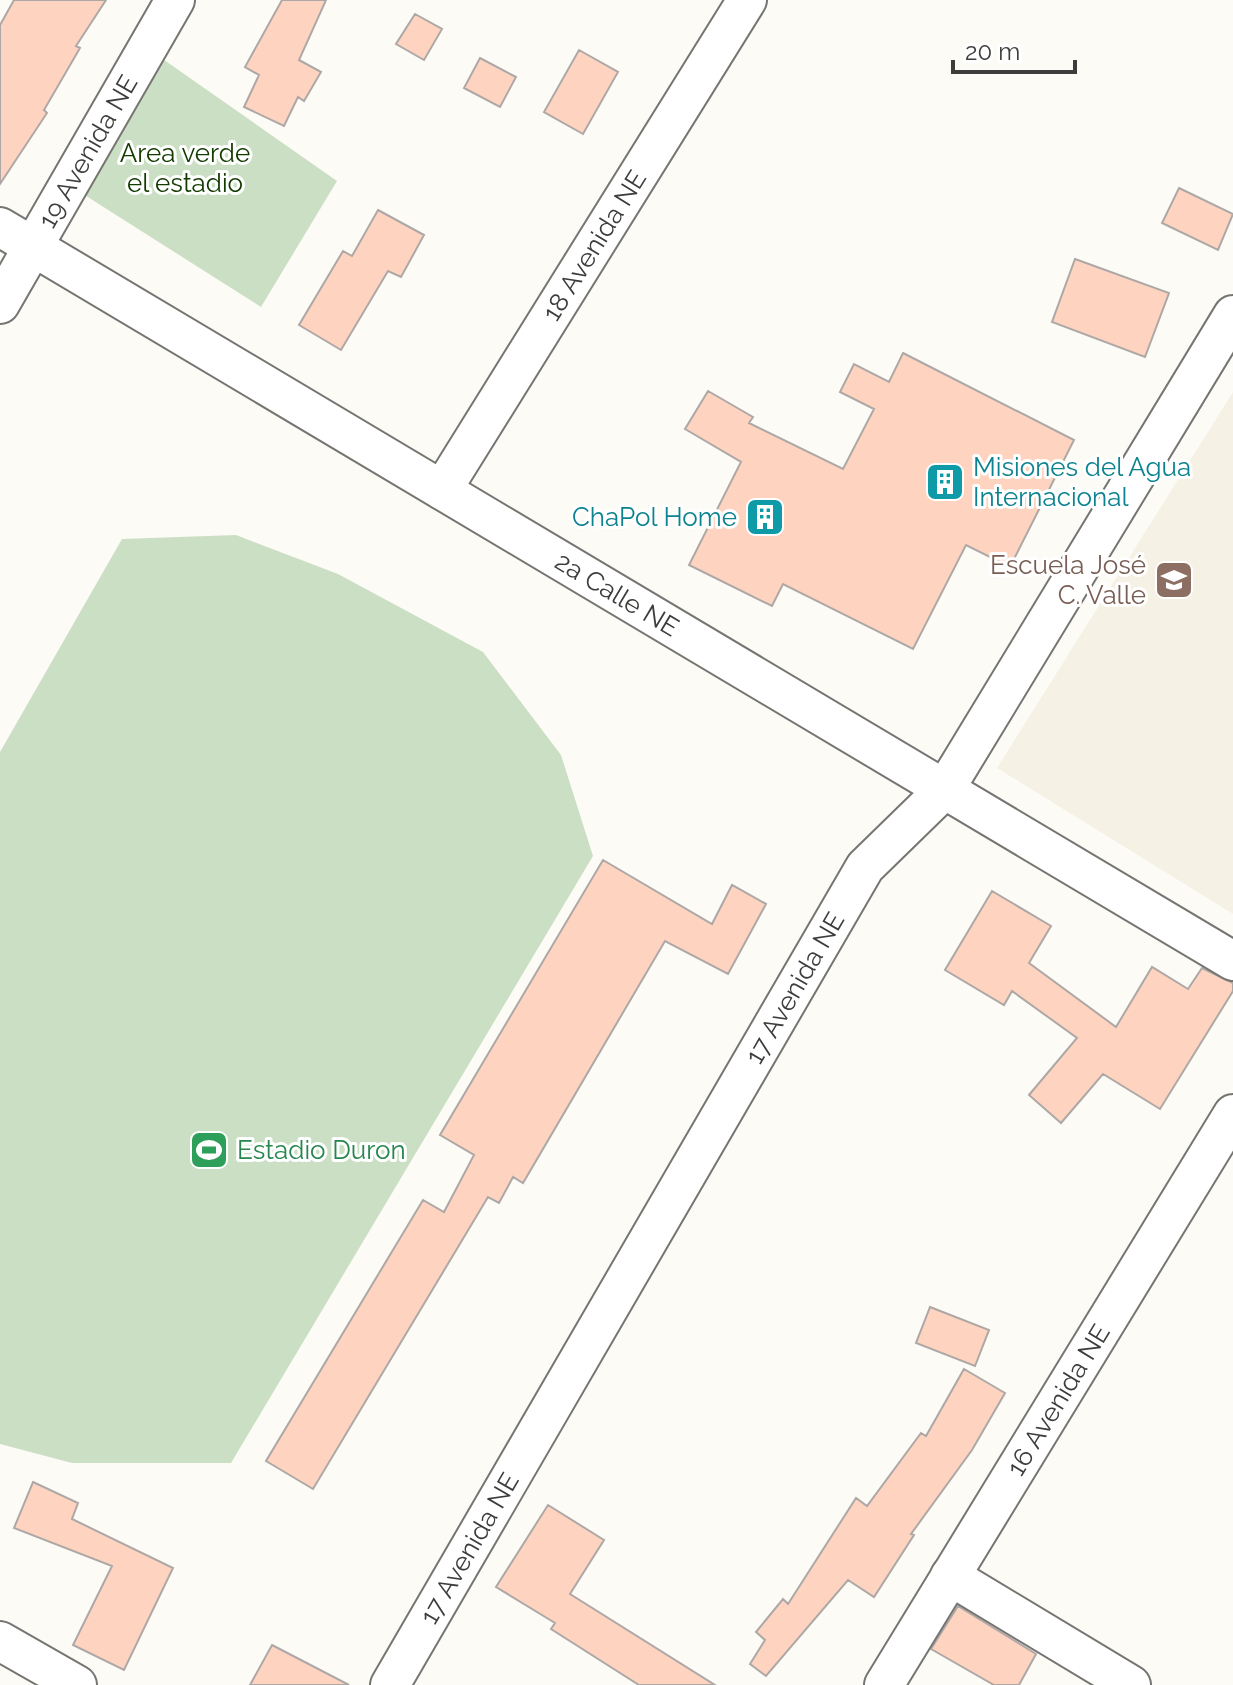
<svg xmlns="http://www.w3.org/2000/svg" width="1233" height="1685" font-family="Raleway,sans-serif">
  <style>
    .built { fill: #f6f1e5 }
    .green { fill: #cbdfc4 }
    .building { fill: #fed3c0; stroke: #ada8a6; stroke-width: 2 }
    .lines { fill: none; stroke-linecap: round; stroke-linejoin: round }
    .street-casing { stroke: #767571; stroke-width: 42 }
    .street { stroke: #fff; stroke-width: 38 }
    .labels { text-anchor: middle; stroke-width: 6; stroke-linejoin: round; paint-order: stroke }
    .street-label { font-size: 26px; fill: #3d3d3b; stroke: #fff }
    .park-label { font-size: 26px; fill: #133b00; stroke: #fff }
    .culture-label { font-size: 26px; fill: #0d838f; stroke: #fff; text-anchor: start }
    .education-label { font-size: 26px; fill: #785e54; stroke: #fff; text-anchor: end }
    .leisure-label { font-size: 26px; fill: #27864d; stroke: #fff; text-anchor: start }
  </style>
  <rect width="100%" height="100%" fill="#fdfbf6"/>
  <!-- built -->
  <path class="built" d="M1233,392v522l-236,-146z"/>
  <!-- green -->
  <path class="green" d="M157,55l180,126 -76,126 -178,-113z
    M236,535l102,39 145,78 78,103 32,101 -362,607h-159l-72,-19v-692l122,-213z"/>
  <!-- building -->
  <path class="building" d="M14,0h92l-30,46 4,2 -36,62 3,3 -47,71v-159z
    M282,0h44l-27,60 22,12 -17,29 -6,-4 -14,29 -40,-19 15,-32 -14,-8z
    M415,14l27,15 -18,31 -28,-16z
    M579,50l39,22 -35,62 -39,-22z
    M480,58l36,19 -16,30 -36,-19z
    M1179,188l54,26 -15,36 -56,-27z
    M378,210l46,25 -23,42 -13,-6 -47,79 -42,-25 44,-74 9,5z
    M1075,259l94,34 -24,64 -93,-35z
    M903,353l171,87 -64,127 -44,-22 -53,104 -130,-65 -11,22 -83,-41 52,-103 -56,-33 23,-38 45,26 -4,6 94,46 31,-60 -34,-17 14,-28 35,18z
    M603,860l109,64 20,-39 34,19 -38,70 -63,-33 -142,242 -10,-6 -14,26 -11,-6 -175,292 -47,-28 157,-261 21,12 30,-57 -34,-20z
    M992,891l59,35 -22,37 87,64 36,-60 36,22 14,-21 31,15v8l-73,118 -57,-35 -42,49 -32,-28 48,-57 -65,-47 -8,14 -59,-35z
    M930,1307l59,23 -14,36 -59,-23z
    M964,1369l41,24 -33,57 -61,84 3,1 -40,62 -26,-17 -82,96 -16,-12 15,-24 -9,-8 27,-33 5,5 68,-106 11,8 54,-73 5,3z
    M33,1482l45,21 -6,16 101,49 -49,102 -51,-25 39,-79 -98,-38z
    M548,1505l56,35 -34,54 145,91h-76l-88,-56 4,-6 -59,-36z
    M958,1606l78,48 -17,31h-25l-63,-36z
    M272,1645l77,40h-99z"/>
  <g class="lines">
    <defs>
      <g id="street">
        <path id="s1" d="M0,227l1233,734"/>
        <path id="s2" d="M0,304l175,-304"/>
        <path id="s3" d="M442,490l305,-490"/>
        <path d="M950,1576l181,109"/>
        <path d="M0,1641l77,44"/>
        <path id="s4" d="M390,1685l475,-818 80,-78 288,-474"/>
        <path id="s5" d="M884,1685l349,-571"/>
      </g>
    </defs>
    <!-- street casing -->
    <use href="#street" class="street-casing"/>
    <!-- street -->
    <use href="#street" class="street"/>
  </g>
  <!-- icons -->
  <defs>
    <symbol id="building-square" viewBox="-11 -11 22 22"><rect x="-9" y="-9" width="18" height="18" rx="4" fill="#0f9aa8" stroke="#fff"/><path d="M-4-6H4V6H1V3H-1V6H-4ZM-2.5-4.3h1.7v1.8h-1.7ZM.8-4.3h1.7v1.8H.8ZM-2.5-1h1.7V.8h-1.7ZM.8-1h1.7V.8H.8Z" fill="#fff"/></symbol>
    <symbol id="school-square" viewBox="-11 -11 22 22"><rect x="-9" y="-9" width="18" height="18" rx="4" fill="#8d6e63" stroke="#fff"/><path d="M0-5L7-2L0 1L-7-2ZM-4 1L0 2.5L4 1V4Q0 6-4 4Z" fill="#fff"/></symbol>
    <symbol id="stadium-square" viewBox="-11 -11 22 22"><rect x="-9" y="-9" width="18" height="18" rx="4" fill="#2e9e5b" stroke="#fff"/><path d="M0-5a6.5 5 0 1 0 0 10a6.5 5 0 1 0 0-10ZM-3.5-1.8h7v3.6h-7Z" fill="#fff"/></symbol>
  </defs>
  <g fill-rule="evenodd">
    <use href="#building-square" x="923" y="460" width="44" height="44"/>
    <use href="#building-square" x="743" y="495" width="44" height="44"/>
    <use href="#school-square" x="1152" y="558" width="44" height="44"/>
    <use href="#stadium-square" x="187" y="1128" width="44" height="44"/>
  </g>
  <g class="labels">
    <!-- street labels -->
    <g class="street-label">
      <text dy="9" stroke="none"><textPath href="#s2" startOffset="176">19 Avenida NE</textPath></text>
      <text dy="9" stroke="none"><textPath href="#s3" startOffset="288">18 Avenida NE</textPath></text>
      <text dy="9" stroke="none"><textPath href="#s1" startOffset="718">2a Calle NE</textPath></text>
      <text dy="9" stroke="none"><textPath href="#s4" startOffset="806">17 Avenida NE</textPath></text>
      <text dy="9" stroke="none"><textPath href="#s5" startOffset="334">16 Avenida NE</textPath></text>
      <text dy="9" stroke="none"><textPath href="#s4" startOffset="158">17 Avenida NE</textPath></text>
    </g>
    <!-- park labels -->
    <g class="park-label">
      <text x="185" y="162">Area verde<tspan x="185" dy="30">el estadio</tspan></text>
    </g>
    <!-- culture labels -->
    <g class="culture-label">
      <text x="973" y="476">Misiones del Agua<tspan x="973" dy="30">Internacional</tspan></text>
      <text x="737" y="526" text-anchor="end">ChaPol Home</text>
    </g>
    <!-- education labels -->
    <g class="education-label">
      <text x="1146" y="574">Escuela José<tspan x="1146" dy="30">C. Valle</tspan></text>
    </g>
    <!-- leisure labels -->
    <g class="leisure-label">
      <text x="237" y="1159">Estadio Duron</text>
    </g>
  </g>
  <!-- scale -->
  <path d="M953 60v12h122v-12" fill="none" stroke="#3d3d3b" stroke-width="4"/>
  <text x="965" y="60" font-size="24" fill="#3d3d3b" stroke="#ffffff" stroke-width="6" paint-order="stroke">20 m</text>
</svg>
